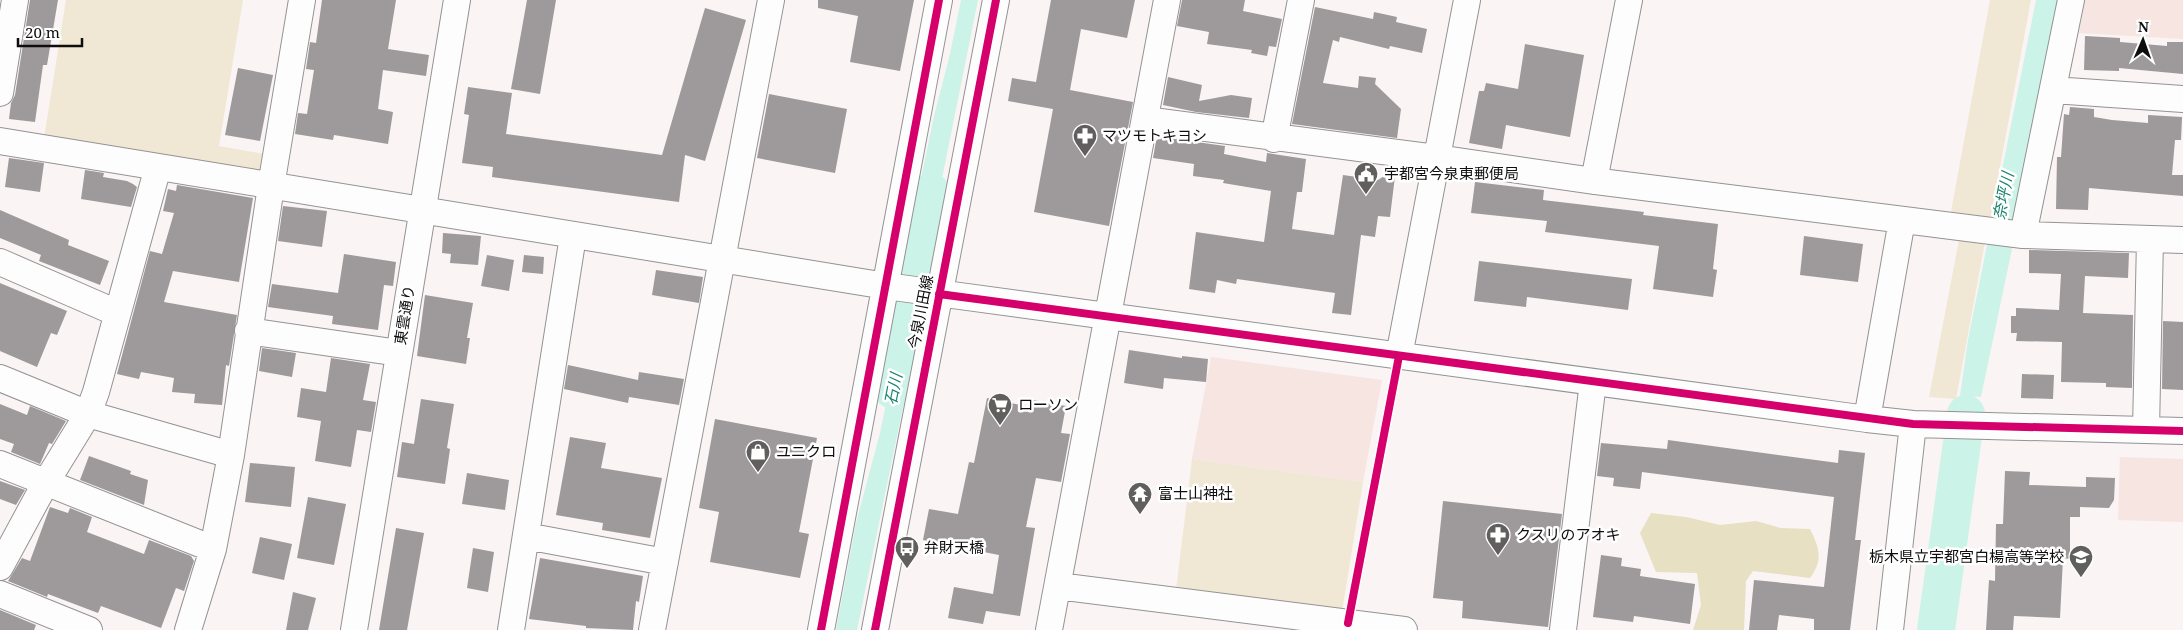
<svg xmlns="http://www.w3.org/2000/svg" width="2183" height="630" font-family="'Noto Serif','Noto Sans JP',serif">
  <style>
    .farmland { fill: #f6e5e1 }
    .green { fill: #f0e8d5 }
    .forest { fill: #e7e0c3 }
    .water { fill: #cbf3e7 }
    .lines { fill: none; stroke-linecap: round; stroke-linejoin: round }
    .river { stroke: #cbf3e7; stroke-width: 38 }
    .building { fill: #9e999a }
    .minor-casing { stroke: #949292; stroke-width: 28 }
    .minor { stroke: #fefdfd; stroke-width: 26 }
    .cycleway-casing { stroke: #fff; stroke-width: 11 }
    .cycleway { stroke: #d6006c; stroke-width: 8 }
    .labels { text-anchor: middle; stroke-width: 5; stroke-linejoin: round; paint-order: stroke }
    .poi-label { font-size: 15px; fill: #0e0e0e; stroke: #fff; text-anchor: start }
    .street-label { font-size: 15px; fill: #0e0e0e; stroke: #fff }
    .water-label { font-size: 16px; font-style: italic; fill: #1b856d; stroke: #fff }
  </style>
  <rect width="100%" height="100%" fill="#faf4f4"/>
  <!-- farmland -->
  <path class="farmland" d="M2085,0h98v39l-104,-6z
    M1211,357l171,23 -19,102 -171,-23z
    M2120,457l63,2v63l-65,-2z"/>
  <!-- green -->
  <path class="green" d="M66,0h177l-24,146 51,9 -5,18 -221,-35z
    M1990,0h41l-41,221 -40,-4z
    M1959,240l26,2 -29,157 -27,-2z
    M1192,459l171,23 -21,130 -166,-22z"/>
  <!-- forest -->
  <path class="forest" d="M1651,513l35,4 34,8 36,-4 25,7 29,1c10,20 13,31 0,49l-57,-7 -7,10 -2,49h-51l8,-25 -4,-32 -41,-1 -16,-39z"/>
  <!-- water -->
  <path class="water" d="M961,0h17l-49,243 -21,-2 26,-125 16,-62z
    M2036,0h28l-83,397 -21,-1 8,-56z
    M899,340l17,4 -59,286h-21l20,-107 24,-90z
    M1942,477h30l-19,153h-30z"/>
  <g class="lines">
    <!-- river -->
    <path class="river" d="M893,390l38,-198
      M1936,630l30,-216"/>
  </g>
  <!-- building -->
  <path class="building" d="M30,0h28l-11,65h-4l-8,57 -26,-3 2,-16 4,-8z
    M322,0h74l-8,49 41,6 -3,21 -43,-6 -5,39 15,3 -5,32 -54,-9 -1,5 -38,-6 3,-21 9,1 7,-44 -8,-1 4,-27 6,1z
    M527,0h29l-16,94 -29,-5z
    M818,0h96l-14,71 -50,-9 8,-46 -40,-8z
    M1051,0h84l-8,38 -46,-9 -11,61 63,12 -24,124 -75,-14 19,-103 -45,-8 4,-23 24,4z
    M1182,0h63l-2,11 39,8 -6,28 -7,-1 -2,10 -16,-3 1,-3 -45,-6 2,-12 -32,-6z
    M1315,7l58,12 1,-7 23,5 -1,5 31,7 -5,24 -32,-7 -1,3 -49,-12 -1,5 -6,-2 -10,43 35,5 1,-12 17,2 -1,6 26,25 -4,29 -105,-14z
    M705,8l41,12 -41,141 -20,-6 -6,47 -187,-25 1,-10 -31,-4 7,-48 -5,-1 4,-27 44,6 -6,41 156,21z
    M2085,36l35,2v4l47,4v-4h16v32l-64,-6v3l-35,-1z
    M1525,44l59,11 -14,82 -64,-12 -4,24 -33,-6 10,-52h5l2,-8 32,6z
    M238,68l35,7 -13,66 -35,-6z
    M1168,77l34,8 -3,16 32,-6 21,3 -3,20 -53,-6 -33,-7z
    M769,94l78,15 -12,64 -78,-15z
    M2070,107l24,2v8l18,3 36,3v-8l34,2 -1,23h-6l-3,35h11v21l-94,-8 -1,22 -32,-1 1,-52h4l3,-43 5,1z
    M1161,137l64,9 -1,8 42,8 1,-9 39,6 -4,33h-5l-5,37 42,6 9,-60 35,5 18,-12 -6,49 -12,-1 -3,21 -14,-2 -10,80 -19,-2 3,-20 -98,-14 -1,5 -19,-4 -2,13 -26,-4 7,-57 68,10 7,-51 -48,-8 1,-3 -31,-4 1,-12 -41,-6 3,-17z
    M9,158l35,5 -4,29 -35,-5z
    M85,170l19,3 -1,4 24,4 6,3 4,3 -6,20 -50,-8z
    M1475,182l69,8 -1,10 101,12 -1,3 75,9 -5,45 4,1 -4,27 -60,-8 6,-43 -114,-14 2,-11 -76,-8z
    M177,185l76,13 -14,84 -66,-11 -9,31 73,13 -8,51 -3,-1 -4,40 -28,-2 1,-9 -23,-2 2,-14 -33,-6 -2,7 -22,-5 33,-123 12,3 12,-41 -11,-2 5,-22 8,2z
    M283,206l44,5 -5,36 -44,-6z
    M0,210l69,30 -1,5 41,16 -9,24 -61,-24 2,-6 -41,-17z
    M443,233l38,3 -3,29 -28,-2 1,-9 -9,-1z
    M1804,236l59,8 -5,38 -58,-7z
    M2029,250l100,3 -1,25 -43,-2 -2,37 50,2 -1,73 -26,-1v-4l-45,-1 1,-40 -46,-1 1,-8h-6v-17h5v-8l43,2 2,-36 -32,-1z
    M344,254l52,8 -3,24 -9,-1 -6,45 -46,-6 1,-8 -65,-9 4,-23 66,9z
    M487,255l27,5 -5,31 -28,-5z
    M524,255l20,2 -1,17 -21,-2z
    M1479,261l153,18 -4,31 -101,-13 -1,10 -52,-6z
    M656,270l47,7 -4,26 -47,-8z
    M0,283l67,28 -10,24 -6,-2 -14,34 -37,-16z
    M425,295l48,8 -6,35h3l-4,26 -49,-8z
    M2163,321l20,1v68l-21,-1z
    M262,348l34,5 -4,24 -33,-6z
    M1129,350l53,8v-2l26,3 -2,23 -42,-4 -1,11 -39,-6z
    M331,358l39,6 -7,36 13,2 -5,30 -14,-2 -6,37 -36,-6 6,-40 -24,-4 4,-29 25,4z
    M568,365l70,15 1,-8 45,7 -5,26 -50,-8 -1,6 -64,-14z
    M2022,374l32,1 -1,24 -32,-1z
    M987,398l43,9 2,-7 34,6 -5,27 9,1 -9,48 -25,-4 -10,49 9,1 -15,88 -34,-5 -3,13 -35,-6 6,-31 39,7 6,-39 -76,-15 6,-31 29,5 11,-52 5,1z
    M421,399l33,5 -7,44 3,1 -5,35 -48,-7 5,-35 12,2z
    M0,404l27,11 3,-9 36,15 -14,23 -3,-1 -9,21 -29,-12 3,-8 -14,-5z
    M715,419l102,19 -18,94 10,2 -9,44 -90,-16 9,-50 -20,-4z
    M570,437l36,6 -5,25 61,10 -12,60 -48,-8 1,-7 -47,-8z
    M1668,440l170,23 1,-13 26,3 -10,87h6l-11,90h-36v-11l-35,-4 -2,15h-28l5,-50 70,7 10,-90 -192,-25 -2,17 -27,-3 1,-8 -17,-2 4,-33 66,6z
    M89,456l42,15 -1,3 18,6 -4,25 -64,-25z
    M250,463l45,4 -4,40 -46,-5z
    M2005,471l25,1 -1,13 57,2v-10l29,1 -1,22 -5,8 -29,-1v10h-10v42l-7,-1 -3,60 -46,-2 -1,14h-27l3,-50 6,1 1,-57h7z
    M467,473l42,7 -4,30 -43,-6z
    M0,481l25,9 -9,15 -16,-6z
    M308,497l38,7 -12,61 -37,-7z
    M1443,501l119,13 -14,113 -86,-9 1,-17 -30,-3z
    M50,507l18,6 2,-5 22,9 -5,15 57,22 5,-14 42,16 3,5 -10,30 -8,-3 -15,40 -60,-22 -3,7 -50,-19 -1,3 -39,-16 14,-23 8,3z
    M396,528l28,5 -17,97h-28z
    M260,537l32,7 -8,36 -32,-7z
    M473,548l21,4 -6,40 -21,-4z
    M1601,555l21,3 -1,8 20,3 -1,7 55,8 -5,40 -56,-8 -1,6 -40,-5z
    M540,558l103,18 -4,26 -3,-1 -3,29 -47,-2v-2l-57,-7z
    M293,592l23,6 -8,32h-22z
    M0,610l36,15 -2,5h-34z"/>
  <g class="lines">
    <defs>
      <path id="minor" d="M2053,90l130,9
        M0,93l15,-93
        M1145,120l291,38 158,23 429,54 48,-235
        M1274,139l27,-139
        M0,141l886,145 981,133 46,5 270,7
        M1594,181l35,-181
        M2023,235l160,5
        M0,262l117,51
        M248,331l151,22
        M1399,356l68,-356
        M0,378l88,36 143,41
        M1867,419l35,-199
        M2146,430l4,-191
        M0,464l213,85
        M526,536l139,26
        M0,567l45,-83 43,-70 8,-22 62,-225
        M1058,586l346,44
        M0,594l89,36
        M188,630l25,-81 18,-94 40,-269 31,-186
        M354,630l103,-630
        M511,630l62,-394
        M652,630l119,-630
        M821,630l118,-630
        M875,630l121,-630
        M1049,630l118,-630
        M1563,630l30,-248
        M1890,630l23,-206"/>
    </defs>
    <!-- minor casing -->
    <use href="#minor" class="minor-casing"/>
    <!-- minor -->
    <use href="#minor" class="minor"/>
    <defs>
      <path id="cycleway" d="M939,294l974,130 270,7
        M1348,623l51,-267
        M821,630l118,-630
        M875,630l121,-630"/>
    </defs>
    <!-- cycleway casing -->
    <use href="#cycleway" class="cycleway-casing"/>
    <!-- cycleway -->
    <use href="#cycleway" class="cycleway"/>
  </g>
  <!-- icons -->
  <defs>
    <symbol id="pharmacy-pin" viewBox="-11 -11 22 30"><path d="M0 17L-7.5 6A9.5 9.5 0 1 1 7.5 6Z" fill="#615e5e" stroke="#fff"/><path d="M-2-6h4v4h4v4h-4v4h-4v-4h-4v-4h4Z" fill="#fff"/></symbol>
    <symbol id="civic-pin" viewBox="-11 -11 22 30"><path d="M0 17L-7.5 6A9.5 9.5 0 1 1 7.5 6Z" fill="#615e5e" stroke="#fff"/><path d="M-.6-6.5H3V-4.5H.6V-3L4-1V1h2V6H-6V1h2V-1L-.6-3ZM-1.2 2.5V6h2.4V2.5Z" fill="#fff"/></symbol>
    <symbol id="supermarket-pin" viewBox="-11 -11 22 30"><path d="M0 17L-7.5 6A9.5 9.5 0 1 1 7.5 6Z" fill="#615e5e" stroke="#fff"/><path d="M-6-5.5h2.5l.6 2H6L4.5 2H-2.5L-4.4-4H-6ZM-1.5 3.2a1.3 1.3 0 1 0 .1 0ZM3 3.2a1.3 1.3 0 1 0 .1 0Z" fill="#fff"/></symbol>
    <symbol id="shop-pin" viewBox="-11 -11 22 30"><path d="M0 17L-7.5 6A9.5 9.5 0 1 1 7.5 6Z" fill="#615e5e" stroke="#fff"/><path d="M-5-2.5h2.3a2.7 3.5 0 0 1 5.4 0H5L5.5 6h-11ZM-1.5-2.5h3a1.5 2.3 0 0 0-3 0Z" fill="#fff"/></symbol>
    <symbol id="temple-pin" viewBox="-11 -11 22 30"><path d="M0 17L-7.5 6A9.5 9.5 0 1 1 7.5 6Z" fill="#615e5e" stroke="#fff"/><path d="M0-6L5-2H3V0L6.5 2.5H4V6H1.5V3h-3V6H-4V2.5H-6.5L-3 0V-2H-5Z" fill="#fff"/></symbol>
    <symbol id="bus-pin" viewBox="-11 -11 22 30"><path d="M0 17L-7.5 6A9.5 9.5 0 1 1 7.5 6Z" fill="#615e5e" stroke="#fff"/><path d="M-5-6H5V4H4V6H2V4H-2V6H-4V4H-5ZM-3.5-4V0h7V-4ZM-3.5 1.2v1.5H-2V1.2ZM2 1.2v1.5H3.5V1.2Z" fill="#fff"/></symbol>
    <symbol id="school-pin" viewBox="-11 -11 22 30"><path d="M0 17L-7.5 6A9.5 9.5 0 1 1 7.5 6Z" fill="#615e5e" stroke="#fff"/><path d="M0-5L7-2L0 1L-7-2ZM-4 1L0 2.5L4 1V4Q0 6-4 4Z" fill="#fff"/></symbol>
  </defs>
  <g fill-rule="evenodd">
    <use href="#pharmacy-pin" x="1071" y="122" width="28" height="38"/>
    <use href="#civic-pin" x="1352" y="160" width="28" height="38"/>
    <use href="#supermarket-pin" x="986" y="391" width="28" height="38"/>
    <use href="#shop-pin" x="744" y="438" width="28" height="38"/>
    <use href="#temple-pin" x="1126" y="480" width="28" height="38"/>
    <use href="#pharmacy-pin" x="1484" y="521" width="28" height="38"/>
    <use href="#bus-pin" x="893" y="534" width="28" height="38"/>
    <use href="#school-pin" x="2067" y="543" width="28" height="38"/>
  </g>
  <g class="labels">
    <!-- poi labels -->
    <g class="poi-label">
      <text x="1102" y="141">マツモトキヨシ</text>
      <text x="1384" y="179">宇都宮今泉東郵便局</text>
      <text x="1018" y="410">ローソン</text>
      <text x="776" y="457">ユニクロ</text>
      <text x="1158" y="499">富士山神社</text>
      <text x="1516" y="540">クスリのアオキ</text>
      <text x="924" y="553">弁財天橋</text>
      <text x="2064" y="562" text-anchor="end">栃木県立宇都宮白楊高等学校</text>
    </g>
    <!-- street labels -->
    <g class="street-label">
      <text transform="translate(921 312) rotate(-79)" y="5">今泉川田線</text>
      <text transform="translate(405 315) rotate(-81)" y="5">東雲通り</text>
    </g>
    <!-- water labels -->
    <g class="water-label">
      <text transform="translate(2003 196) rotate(-79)" y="6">奈坪川</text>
      <text transform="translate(893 389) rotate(-79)" y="6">石川</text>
    </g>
  </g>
  <!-- north arrow -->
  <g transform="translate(2143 40) rotate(2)" stroke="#ffffff" stroke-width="4" paint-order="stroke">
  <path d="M0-4L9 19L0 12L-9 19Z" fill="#0e0e0e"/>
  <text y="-8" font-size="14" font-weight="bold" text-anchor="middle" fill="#0e0e0e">N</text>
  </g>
  <!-- scale -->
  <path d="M18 38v8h64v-8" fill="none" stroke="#0e0e0e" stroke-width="2.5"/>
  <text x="25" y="38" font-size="15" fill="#0e0e0e" stroke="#ffffff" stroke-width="4" paint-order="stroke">20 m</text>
</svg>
